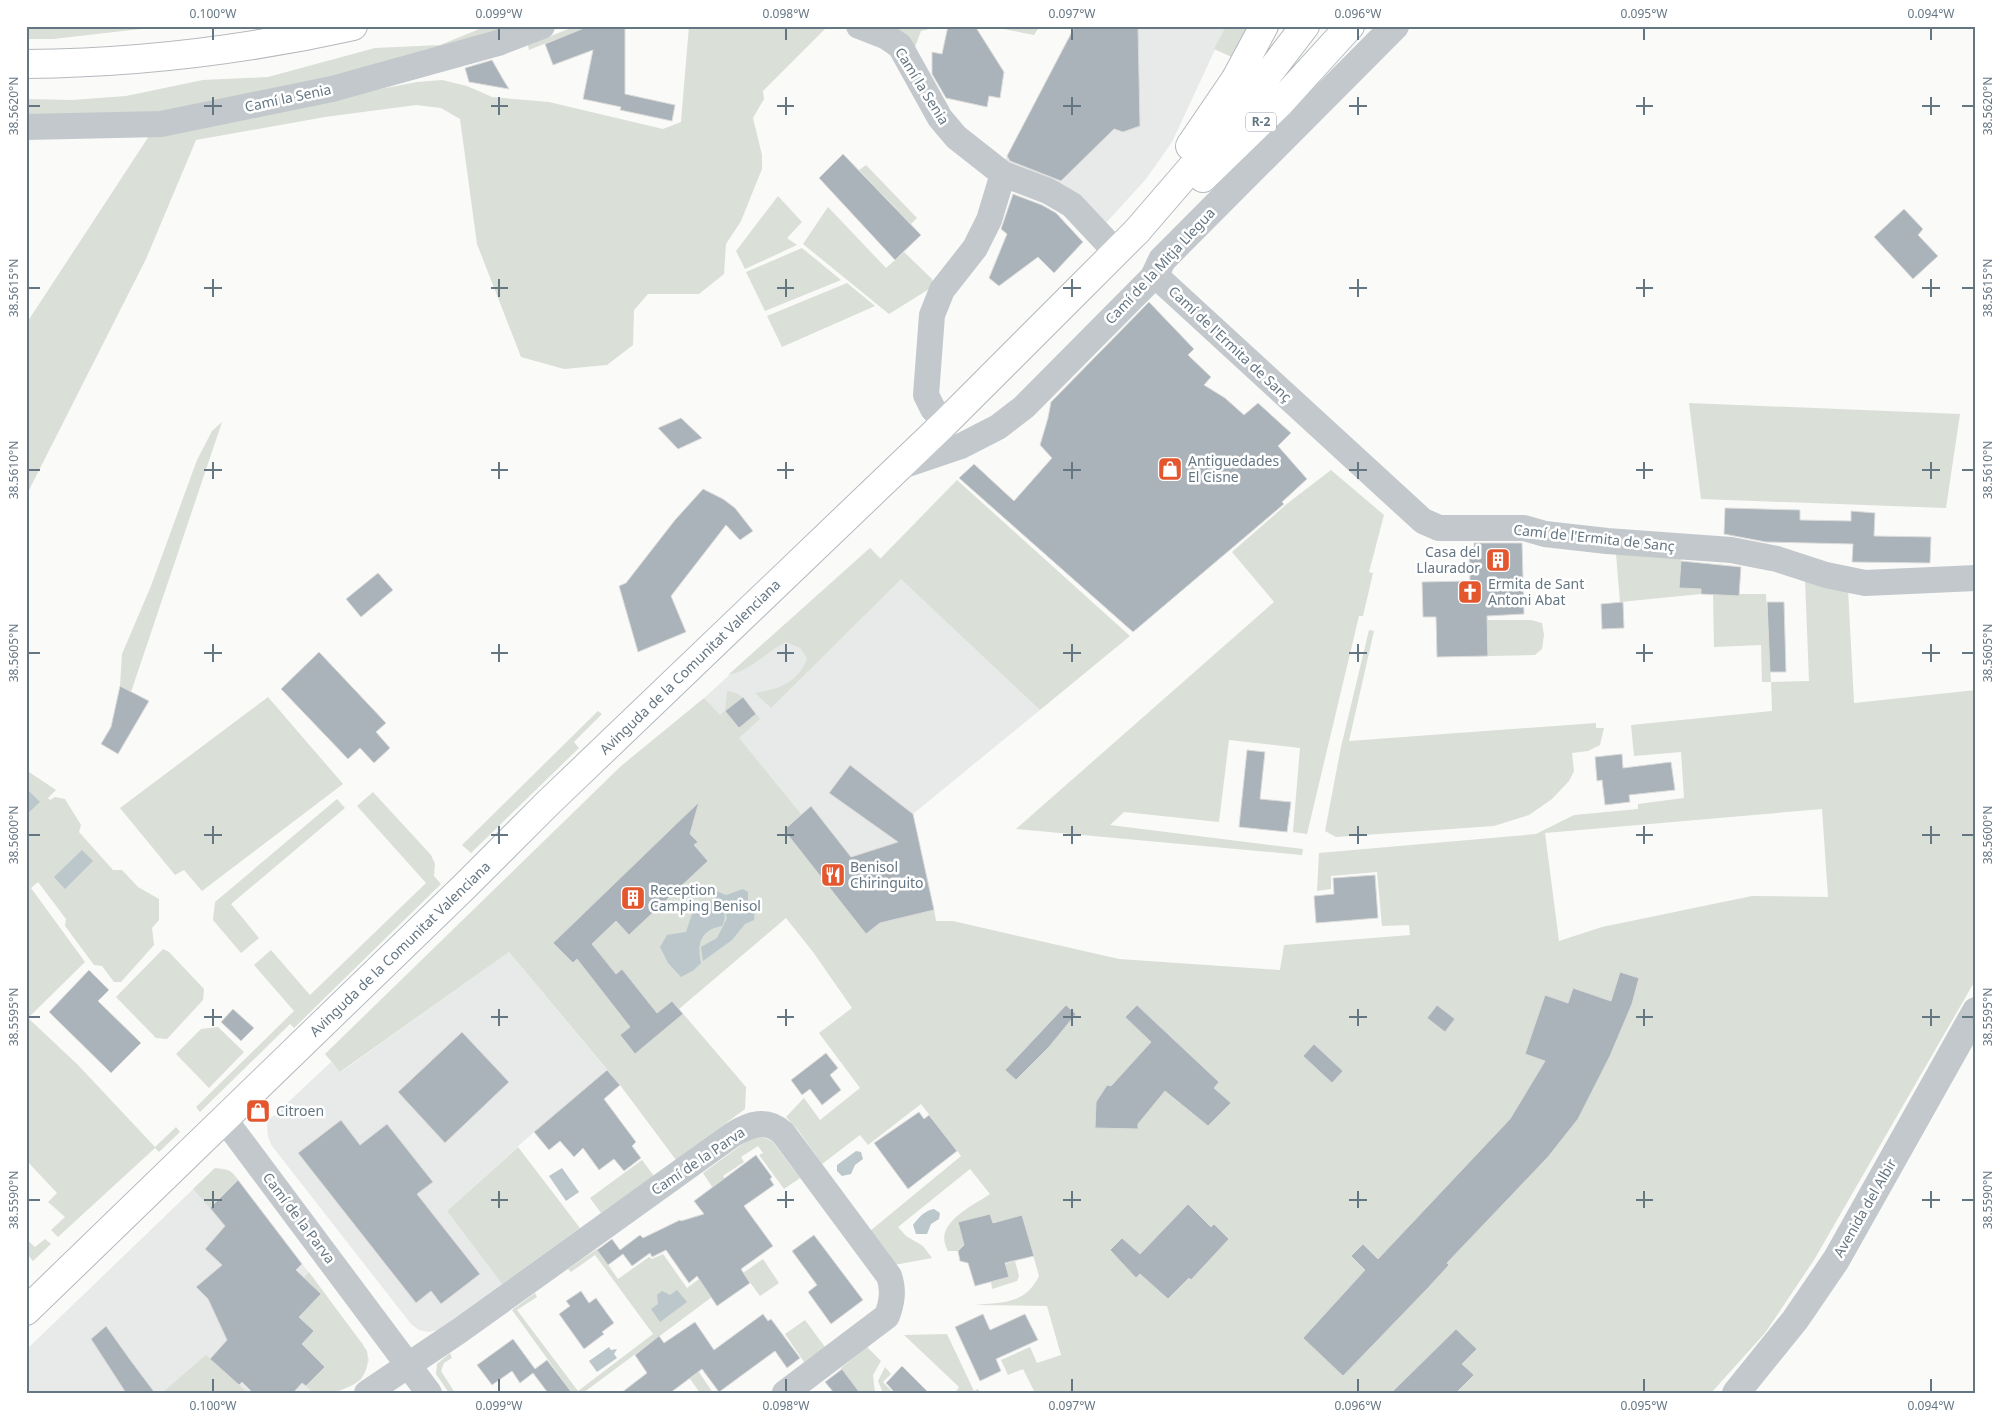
<svg xmlns="http://www.w3.org/2000/svg" width="2002" height="1419" font-family="'Noto Sans',sans-serif">
  <style>
    .built { fill: #e8e9e9 }
    .green { fill: #dadfd7; fill-rule: evenodd }
    .water { fill: #bbc7cb }
    .building { fill: #aab3b9; stroke: #dcdcda }
    .lines { fill: none; stroke-linecap: round; stroke-linejoin: round }
    .secondary-casing { stroke: #b3babf; stroke-width: 30 }
    .trunk-casing { stroke: #b4b9bd; stroke-width: 30 }
    .minor { stroke: #c3c8cc; stroke-width: 26 }
    .tertiary { stroke: #c3c8cc; stroke-width: 28 }
    .secondary { stroke: #fff; stroke-width: 28 }
    .trunk { stroke: #fff; stroke-width: 28 }
    .ticks { fill: none; stroke: #657683; stroke-width: 2 }
    .labels { text-anchor: middle; stroke-width: 5; stroke-linejoin: round; paint-order: stroke }
    .shield { fill: #fff; stroke: #939fa8; stroke-width: 1 }
    .shield-label { font-size: 12px; font-weight: bold; fill: #657683 }
    .street-label { font-size: 14px; fill: #657683; stroke: #fff }
    .poi-label { font-size: 14px; fill: #657683; stroke: #fff; text-anchor: start }
    .neatline { fill: none; stroke: #657683; stroke-width: 2 }
    .ticks-label { font-size: 12px; text-anchor: middle; fill: #657683 }
  </style>
  <rect width="100%" height="100%" fill="#fafaf8"/>
  <!-- built -->
  <path class="built" d="M1075,26h151l-54,116 -26,37 -40,44 -102,-61z
    M870,548l170,162 -127,104 23,107 -45,10 -64,-85 -123,-148z
    M509,952l98,118 -73,62 -87,79 55,73 -64,46 -9,2 -10,-2 -8,-6 -139,-178 -4,-9 -1,-11 1,-5 63,-59 10,10z
    M215,1168l11,1 8,5 129,170 6,16 -8,20 -25,13h-310v-43z"/>
  <!-- green -->
  <path class="green" d="M26,26h141l-114,13h-27z
    M487,26h36l-55,18 -311,73 -131,6v-24l46,1 54,-4 77,-16 65,-3 107,-29 65,-3z
    M576,26h13l-60,24 -1,-5z
    M689,26h139l-65,65 1,8 -11,19 9,37v14l-21,52 -15,23 -2,30 -25,20h-51l-14,16 -1,35 -26,20 -43,4 -43,-12 -44,-113 -17,-125 -19,-11 -25,-3 -91,12 -129,23 -50,119 -120,237v-172l125,-191 266,-51 25,-2 25,6 25,11 57,5 114,27 18,-7z
    M891,26h37l1,3 -8,2 -7,19z
    M988,26h52l-6,9z
    M1226,26h24l-16,32 -20,-9z
    M866,165l51,53 -6,6 -52,-54z
    M778,196l24,26 -15,16 10,7 -52,24 -9,-18z
    M828,207l58,61 18,-16 28,27 2,7 -45,28 -86,-70z
    M802,248l39,32 -76,31 -19,-39z
    M847,283l28,23 -93,41 -15,-31z
    M1689,403l271,11 -14,94 -245,-9z
    M222,422l-91,270 -11,-6 2,-32 29,-68 46,-126 15,-29z
    M1331,470l53,45 -15,57 4,1 -10,43h-4l-52,218 -14,-2 7,-84 -71,-8 -10,82 -95,-10 -14,13 193,24 -1,6 -286,-26 258,-227 -42,-50 56,-49z
    M957,480l173,156 -90,74 -139,-131 -130,129 -16,-15c22,-3 45,-11 52,-35l-7,-10 -14,-6c-20,10 -36,29 -58,33l142,-127 10,11z
    M1616,554l65,4 -2,29 22,2v5l-81,8z
    M1805,579l43,10 6,114 122,-13v289l-162,281 -49,73 -54,60h-676l-12,-24 -15,6 -7,-15 29,-13 7,16 24,-8 -14,-49 -73,-1c28,-3 51,0 65,-29l-17,-61 -29,8 -3,-9 -32,8 7,22 -7,7h-10c-16,-27 23,-44 42,-57l-20,-25 -72,58 8,9 17,10 9,12 -38,7 -24,-34 91,-75 -40,-52 -53,41 -8,-10 -38,29 -24,-34 -12,-13 18,-19 16,22 40,-32 -41,-55 33,-25 -39,-56 -27,-34 -107,91 67,78 -1,22 -69,51 -56,-75 -111,-133 -169,120 -15,-18 296,-288 83,-68 16,17 5,-4 2,-20c16,1 24,16 33,28l-21,19 88,108 10,-7 9,19 42,63 46,-11 2,11h17l166,38 161,11 4,-25 126,-10 -1,-10 -27,1 -5,-54 -46,4v13l-14,2 2,-38 217,-19 38,-19 64,-6v-5l46,-6 -3,-46 -47,4 -3,-31 141,-14 -1,-29h-9l-1,-37 -47,2 -1,-53h53l5,88 38,-1zM1822,809l6,88 -76,-1 -150,31 -43,14 -14,-108z
    M1487,620h44l11,3 2,12 -2,14 -7,6 -47,1z
    M1369,630l5,1 -25,110 247,-18v5h8l-4,17 -12,6 -16,2 2,18 -5,10 -17,18 -23,16 -35,11 -158,11 -11,-6 16,-84z
    M268,697l75,87 -141,107 -18,-21 -9,5 -55,-67z
    M598,711l4,3 -28,28 5,6 -108,105 -9,-8z
    M26,770l30,20 -8,8 2,2 5,-3 10,2 16,26 -2,7 34,38h9l16,17 21,12v21l-7,8 2,17 -33,37h-7l-12,-16 -8,-1 -29,-39 1,-7 -28,-37 -7,6 54,74 -57,56 50,47 77,82 21,-20 4,5 -21,20 -4,-4 -97,89 -7,-7 14,-13 -17,-15 9,-9 -31,-33z
    M373,792l58,63 4,9 -1,12 7,8 -147,144 -4,-4 -90,88 -4,-5 98,-96 -40,-46 17,-15 39,45 116,-112 -69,-77z
    M337,799l8,9 -114,96 28,34 -18,15 -28,-33 2,-18z
    M163,949l6,3 35,37 -1,11 -36,39 -11,-1 -40,-41z
    M218,1027l26,25 -35,36 -33,-34 25,-25z
    M760,1136l12,5 28,37 -16,11 -25,-34 4,-2 -5,-7 -17,11 3,5 -21,14 28,42 -13,8 -35,-53 48,-35z
    M518,1147l62,81 -78,56 -55,-73z
    M642,1160l12,16 -53,37 -11,-15z
    M215,1168l15,3 8,9 -28,28 -17,-19z
    M26,1239l9,8 10,-8 6,5 -18,17 -7,-8z
    M597,1249l21,30 31,-22 3,2 11,-5 24,34 24,-18 13,18 -141,105h-11l-60,-83 23,-17 2,4 -20,13 61,81 75,-57 -58,-79 -24,17 -3,-3z
    M763,1259l16,24 -19,13 -17,-23z
    M1015,1261l4,15 -2,5 -25,8 -1,-8 17,-4 -3,-13z
    M309,1272l58,79c6,35 -27,42 -54,42l-7,-7 18,-19 -22,-22 12,-14 -15,-14 5,-39z
    M805,1320l20,27 -21,15 -19,-28z
    M947,1334l27,57 4,-2 2,4h-25l4,-6 -55,-52z
    M867,1347l14,14 -8,14 2,18h-23l5,-4 -16,-21z
    M450,1353l2,5 -8,5 -3,8 14,22h-6l-13,-19 1,-10z
    M206,1355l42,38h-86z
    M689,1357l24,36h-13l-21,-30z
    M885,1367l6,7 -8,8 10,11h-10l-5,-12z"/>
  <!-- water -->
  <path class="water" d="M26,788l14,14 -14,13z
    M82,850l11,11 -28,28 -11,-12z
    M743,889l5,3v10l7,8 -1,10 -9,4 -13,16 -29,21 -2,-14 16,-9 10,-20 -5,-14 -12,-9 6,-4 10,4z
    M704,900c15,0 26,12 18,26 -22,4 -25,18 -21,37l-7,7 -13,7 -13,-14 -8,-16 7,-12 19,-3 8,-24z
    M856,1151l5,1 2,7 -8,6 -4,9 -9,2 -5,-5v-6z
    M562,1168l17,24 -13,9 -17,-25z
    M934,1209l6,4 -1,6 -8,5 -4,10h-11l-3,-9c5,-7 12,-15 21,-16z
    M677,1290l10,12 -27,20 -9,-13 7,-5 -1,-9 5,-4 8,4z
    M609,1347l2,3 6,-1 -3,5 3,4 -20,14 -8,-11z"/>
  <!-- building -->
  <path class="building" d="M589,26h36v68l50,11 -3,16 -52,-11 1,-3 -38,-8 10,-49 -40,15 -8,-21z
    M948,26h27l29,46 -4,26 -11,-2 -2,11 -41,-9 -14,-24v-22l10,2z
    M1075,26h63l2,100 -17,6 -9,-3 -53,52 -51,-20 -3,-5z
    M492,60l12,21 5,8 -40,-7 -4,-14z
    M843,154l78,81 -26,25 -76,-82z
    M1013,194l29,11 14,8 27,29 -29,31 -16,-16 -39,29 -10,-8 18,-44 -6,-5z
    M1904,209l19,20 -5,6 20,21 -25,23 -39,-42z
    M1149,302l45,47 -6,6 23,22 -7,8 21,13 19,17 14,-12 33,30 -13,13 29,33 -25,23 2,2 -151,128 -174,-154 15,-14 40,37 38,-43 -12,-13 8,-27 3,-16z
    M681,418l21,20 -24,11 -20,-21z
    M703,489l20,10 12,9 18,23 -13,9 -14,-15 -55,71 15,36 -48,20 -19,-66 7,-3 49,-63z
    M1725,508l75,2v10l51,1v-10l24,2 -1,23 57,1 -1,26 -78,-1 1,-18 -87,-2 -42,-8z
    M1474,543h48l2,71 -37,2 1,40 -51,1 -1,-40h-13l-1,-35 48,-1 -1,-26h5z
    M1681,561l60,6 -2,29 -38,-2v-5l-22,-1z
    M378,573l15,17 -32,27 -15,-18z
    M1623,602l1,26 -22,1 -1,-25z
    M1767,602h17l2,70h-16z
    M319,652l67,71 -10,9 14,16 -16,15 -14,-15 -12,11 -67,-70z
    M120,686l29,15 -31,53 -17,-10 10,-17z
    M743,697l13,17 -17,14 -14,-17z
    M1247,750l18,2 -5,47 31,3 -4,30 -48,-5z
    M1622,754l1,14 48,-6 4,28 -46,5 1,7 -25,3 -3,-25 -5,1 -2,-24z
    M850,765l63,49 21,96 -54,13 -14,11 -82,-104 27,-24 40,51 47,-15 -69,-49z
    M699,802l-9,32 8,8 -4,3 14,16 -79,74 -13,-14 -24,23 24,30 6,-5 35,44 15,-12 11,13 -48,40 -15,-19 10,-8 -53,-68 -4,4 -20,-20z
    M1375,875l3,43 -62,5 -2,-27 20,-2 -1,-16z
    M89,970l20,20 -11,11 43,42 -30,30 -62,-61z
    M1620,972l19,6 -7,26 -22,52 -32,63 -30,38 -101,106 2,2 -22,24 -84,87 -40,-38 62,-68 -14,-14 12,-12 15,15 132,-140 35,-58 -20,-7 20,-59 23,8 5,-15 38,13z
    M1066,1005l10,9 -27,33 -33,33 -11,-10z
    M1137,1005l82,77 -5,6 17,15 -23,23 -43,-35 -27,33v5l-43,-1 1,-26 11,-17 4,1 40,-44 -26,-25z
    M1437,1005l18,14 -10,13 -18,-14z
    M233,1009l21,19 -13,13 -20,-19z
    M462,1032l47,50 -64,61 -47,-51z
    M1314,1044l29,27 -11,12 -29,-27z
    M826,1053l12,15 -8,7 11,15 -19,15 -12,-16 -8,6 -11,-15z
    M607,1070l13,15 -16,14 32,43 -4,4 9,12 -17,13 -10,-12 -15,11 -16,-22 -9,9 -14,-16 -11,9 -15,-18z
    M919,1112l5,7 5,-4 28,36 -49,38 -34,-46z
    M341,1120l19,25 27,-21 46,58 -16,12 63,80 -39,30 -10,-13 -15,12 -118,-150z
    M756,1155l16,22 -2,2 4,6 -30,21 29,40 -32,23 9,14 -33,23 -20,-30 -8,7 -23,-33 -14,7 -2,-4 -18,13 -9,-12 -15,11 -11,-15 15,-11 8,11 20,-15 3,3 37,-18 1,1 23,-7 -10,-13z
    M238,1180l64,84 -6,6 25,24 -22,23 15,14 -12,13 23,23 -19,19 -4,-3 -9,10h-40l-11,-11 -3,3 -29,-26 17,-19 -19,-41 -12,-12 26,-22 -17,-16 20,-23 -15,-18z
    M1188,1204l23,23 3,-3 15,15 -38,41 -2,-2 -21,21 -28,-25 -4,4 -26,-28 12,-12 18,16z
    M990,1214l3,9 29,-8 12,41 -29,7 4,14 -34,9 -7,-23 -8,-2 -2,-10 6,-6 -6,-23z
    M814,1235l49,65 -32,24 -23,-32 9,-7 -25,-34z
    M581,1291l8,12 7,-5 18,25 -12,9 2,2 -20,15 -25,-35 11,-8 -4,-5z
    M763,1314l5,7 3,-2 29,39 -13,10 -12,-17 -56,41 -17,-23 -32,24h-49l26,-20 -12,-18 24,-19 5,7 31,-21 19,28z
    M983,1314l7,16 35,-16 13,26 -42,19 5,12 -21,10 -25,-54z
    M106,1326l25,35 24,32h-29l-35,-54z
    M1456,1329l21,20 -15,15 12,11 -18,18h-65z
    M513,1339l22,30 12,-9 25,33h-24l-15,-20 -13,10 -8,-12 -20,14 -15,-20z
    M902,1366l27,27h-34l-9,-10z
    M842,1369l18,24h-26l-9,-11z"/>
  <g class="lines">
    <defs>
      <path id="secondary" d="M26,1311l439,-425 83,-83 398,-381 191,-191"/>
      <path id="trunk" d="M26,64c109,-1 220,-14 327,-38
        M1190,146l45,-66 29,-54
        M1203,178l76,-74 71,-78
        M1137,231l100,-116 68,-89"/>
    </defs>
    <!-- secondary casing -->
    <use href="#secondary" class="secondary-casing"/>
    <!-- trunk casing -->
    <use href="#trunk" class="trunk-casing"/>
    <!-- minor -->
    <path class="minor" d="M859,26l28,11 13,9 40,72 16,19 47,37 45,17 24,14 44,47
      M26,127l135,-3 171,-35 166,-46 44,-17
      M946,422l-13,-13 -7,-14 6,-80 10,-25 33,-42 14,-28 14,-46
      M899,467l62,-21 37,-19 26,-20 131,-132 268,246 16,7h85l21,6 62,7 124,9 46,9 49,16 39,8 111,-5
      M225,1120l204,273
      M367,1393l92,-62 273,-196c18,-11 34,-17 51,-2l106,143c5,14 3,26 -2,40l-102,77"/>
    <!-- tertiary -->
    <path class="tertiary" d="M1155,275l7,-15 233,-234
      M1736,1393l59,-73 41,-60 140,-249"/>
    <!-- secondary -->
    <use href="#secondary" class="secondary"/>
    <!-- trunk -->
    <use href="#trunk" class="trunk"/>
  </g>
  <!-- ticks -->
  <path class="ticks" d="M213,28v12M499,28v12M786,28v12M1072,28v12M1358,28v12M1644,28v12M1931,28v12M213,97v18M499,97v18M786,97v18M1072,97v18M1358,97v18M1644,97v18M1931,97v18M28,106h12M204,106h18M491,106h17M777,106h17M1063,106h18M1349,106h18M1636,106h17M1922,106h18M1962,106h12M213,279v18M499,279v18M786,279v18M1072,279v18M1358,279v18M1644,279v18M1931,279v18M28,288h12M204,288h18M491,288h17M777,288h17M1063,288h18M1349,288h18M1636,288h17M1922,288h18M1962,288h12M213,462v17M499,462v17M786,462v17M1072,462v17M1358,462v17M1644,462v17M1931,462v17M28,470h12M204,470h18M491,470h17M777,470h17M1063,470h18M1349,470h18M1636,470h17M1922,470h18M1962,470h12M213,644v18M499,644v18M786,644v18M1072,644v18M1358,644v18M1644,644v18M1931,644v18M28,653h12M204,653h18M491,653h17M777,653h17M1063,653h18M1349,653h18M1636,653h17M1922,653h18M1962,653h12M213,826v18M499,826v18M786,826v18M1072,826v18M1358,826v18M1644,826v18M1931,826v18M28,835h12M204,835h18M491,835h17M777,835h17M1063,835h18M1349,835h18M1636,835h17M1922,835h18M1962,835h12M213,1009v17M499,1009v17M786,1009v17M1072,1009v17M1358,1009v17M1644,1009v17M1931,1009v17M28,1017h12M204,1017h18M491,1017h17M777,1017h17M1063,1017h18M1349,1017h18M1636,1017h17M1922,1017h18M1962,1017h12M213,1191v17M499,1191v17M786,1191v17M1072,1191v17M1358,1191v17M1644,1191v17M1931,1191v17M28,1200h12M204,1200h18M491,1200h17M777,1200h17M1063,1200h18M1349,1200h18M1636,1200h17M1922,1200h18M1962,1200h12M213,1379v13M499,1379v13M786,1379v13M1072,1379v13M1358,1379v13M1644,1379v13M1931,1379v13"/>
  <!-- icons -->
  <defs>
    <symbol id="shop-square" viewBox="-11 -11 22 22"><rect x="-9" y="-9" width="18" height="18" rx="4" fill="#e4572e" stroke="#fff"/><path d="M-5-2.5h2.3a2.7 3.5 0 0 1 5.4 0H5L5.5 6h-11ZM-1.5-2.5h3a1.5 2.3 0 0 0-3 0Z" fill="#fff"/></symbol>
    <symbol id="building-square" viewBox="-11 -11 22 22"><rect x="-9" y="-9" width="18" height="18" rx="4" fill="#e4572e" stroke="#fff"/><path d="M-4-6H4V6H1V3H-1V6H-4ZM-2.5-4.3h1.7v1.8h-1.7ZM.8-4.3h1.7v1.8H.8ZM-2.5-1h1.7V.8h-1.7ZM.8-1h1.7V.8H.8Z" fill="#fff"/></symbol>
    <symbol id="church-square" viewBox="-11 -11 22 22"><rect x="-9" y="-9" width="18" height="18" rx="4" fill="#e4572e" stroke="#fff"/><path d="M-1.2-6h2.4v3.5h3.3v2.4h-3.3V6h-2.4V-.1h-3.3v-2.4h3.3Z" fill="#fff"/></symbol>
    <symbol id="restaurant-square" viewBox="-11 -11 22 22"><rect x="-9" y="-9" width="18" height="18" rx="4" fill="#e4572e" stroke="#fff"/><path d="M-5-6h1v4h1v-4h1v4h1v-4h1v5L-1.5 .5V6h-2V.5L-5-1ZM5-6V6H3V1.5H1.5Q1.5-4 5-6Z" fill="#fff"/></symbol>
  </defs>
  <g fill-rule="evenodd">
    <use href="#shop-square" x="1156" y="455" width="28" height="28"/>
    <use href="#building-square" x="1484" y="546" width="28" height="28"/>
    <use href="#church-square" x="1456" y="578" width="28" height="28"/>
    <use href="#restaurant-square" x="819" y="861" width="28" height="28"/>
    <use href="#building-square" x="619" y="884" width="28" height="28"/>
    <use href="#shop-square" x="244" y="1097" width="28" height="28"/>
  </g>
  <g class="labels">
    <!-- shield labels -->
    <rect class="shield" x="1246" y="112.5" width="30" height="19" rx="4"/>
    <g class="shield-label">
      <text x="1261" y="126">R-2</text>
    </g>
    <!-- street labels -->
    <g class="street-label">
      <text transform="translate(922 86) rotate(58)" y="5">Camí la Senia</text>
      <text transform="translate(288 98) rotate(-12)" y="5">Camí la Senia</text>
      <text transform="translate(1160 266) rotate(-47)" y="5">Camí de la Mitja Llegua</text>
      <text transform="translate(1230 344) rotate(43)" y="5">Camí de l'Ermita de Sanç</text>
      <text transform="translate(1594 538) rotate(6)" y="5">Camí de l'Ermita de Sanç</text>
      <text transform="translate(690 667) rotate(-44)" y="5">Avinguda de la Comunitat Valenciana</text>
      <text transform="translate(400 949) rotate(-44)" y="5">Avinguda de la Comunitat Valenciana</text>
      <text transform="translate(698 1161) rotate(-34)" y="5">Camí de la Parva</text>
      <text transform="translate(1865 1208) rotate(-60)" y="5">Avenida del Albir</text>
      <text transform="translate(299 1218) rotate(53)" y="5">Camí de la Parva</text>
    </g>
    <!-- poi labels -->
    <g class="poi-label">
      <text x="1188" y="466">Antiguedades<tspan x="1188" dy="16">El Cisne</tspan></text>
      <text x="1480" y="557" text-anchor="end">Casa del<tspan x="1480" dy="16">Llaurador</tspan></text>
      <text x="1488" y="589">Ermita de Sant<tspan x="1488" dy="16">Antoni Abat</tspan></text>
      <text x="850" y="872">Benisol<tspan x="850" dy="16">Chiringuito</tspan></text>
      <text x="650" y="895">Reception<tspan x="650" dy="16">Camping Benisol</tspan></text>
      <text x="276" y="1116">Citroen</text>
    </g>
  </g>
  <!-- border -->
  <rect width="2002" height="1419" fill="none" stroke="#ffffff" stroke-width="55"/>
  <rect x="28" y="28" width="1946" height="1364" class="neatline"/>
  <g class="ticks-label">
    <text x="213" y="18">0.100°W</text>
    <text x="499" y="18">0.099°W</text>
    <text x="786" y="18">0.098°W</text>
    <text x="1072" y="18">0.097°W</text>
    <text x="1358" y="18">0.096°W</text>
    <text x="1644" y="18">0.095°W</text>
    <text x="1931" y="18">0.094°W</text>
    <text transform="translate(14 106) rotate(-90)" y="4">38.5620°N</text>
    <text transform="translate(1988 106) rotate(-90)" y="4">38.5620°N</text>
    <text transform="translate(14 288) rotate(-90)" y="4">38.5615°N</text>
    <text transform="translate(1988 288) rotate(-90)" y="4">38.5615°N</text>
    <text transform="translate(14 470) rotate(-90)" y="4">38.5610°N</text>
    <text transform="translate(1988 470) rotate(-90)" y="4">38.5610°N</text>
    <text transform="translate(14 653) rotate(-90)" y="4">38.5605°N</text>
    <text transform="translate(1988 653) rotate(-90)" y="4">38.5605°N</text>
    <text transform="translate(14 835) rotate(-90)" y="4">38.5600°N</text>
    <text transform="translate(1988 835) rotate(-90)" y="4">38.5600°N</text>
    <text transform="translate(14 1017) rotate(-90)" y="4">38.5595°N</text>
    <text transform="translate(1988 1017) rotate(-90)" y="4">38.5595°N</text>
    <text transform="translate(14 1200) rotate(-90)" y="4">38.5590°N</text>
    <text transform="translate(1988 1200) rotate(-90)" y="4">38.5590°N</text>
    <text x="213" y="1410">0.100°W</text>
    <text x="499" y="1410">0.099°W</text>
    <text x="786" y="1410">0.098°W</text>
    <text x="1072" y="1410">0.097°W</text>
    <text x="1358" y="1410">0.096°W</text>
    <text x="1644" y="1410">0.095°W</text>
    <text x="1931" y="1410">0.094°W</text>
  </g>
</svg>
